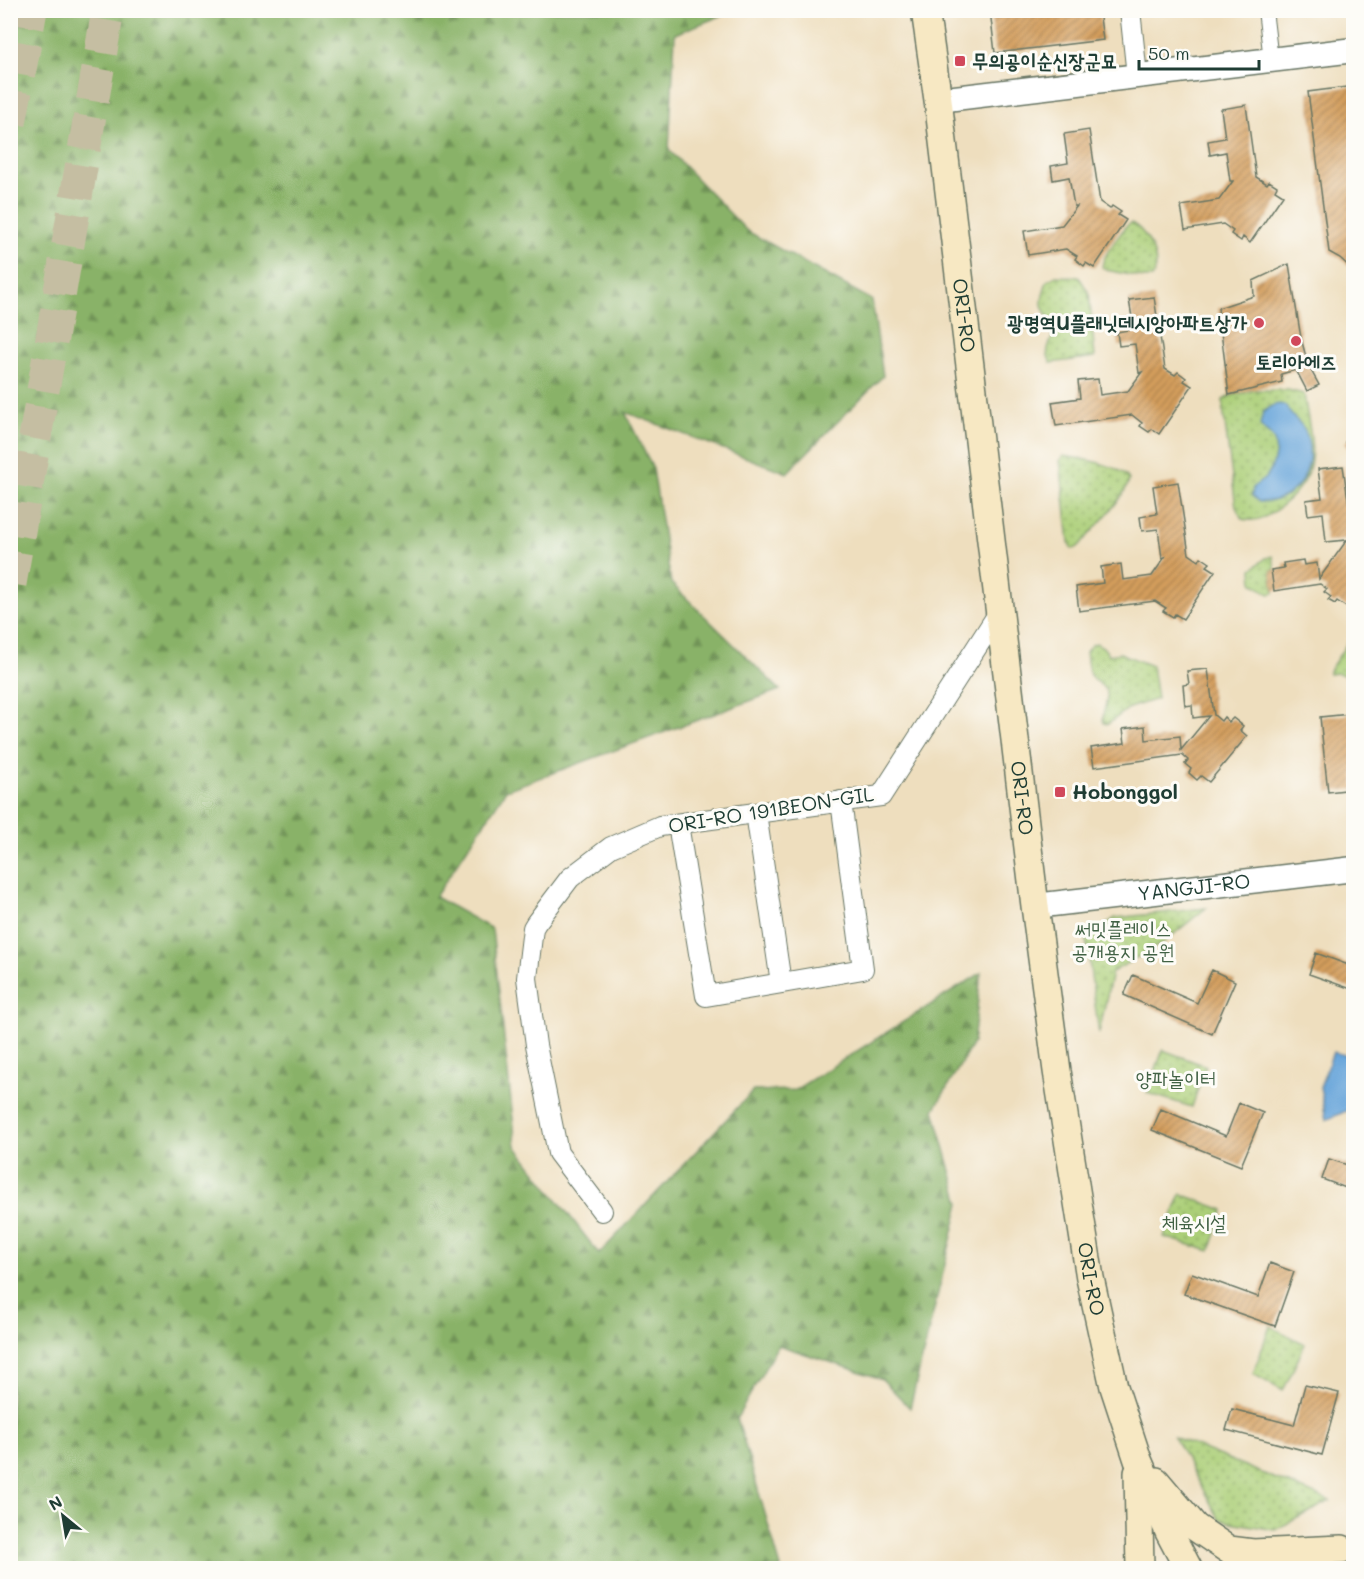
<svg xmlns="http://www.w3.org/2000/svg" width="1364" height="1579" font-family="Mali,'Poor Story',sans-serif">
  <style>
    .forest { fill: url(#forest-firs); stroke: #54784e; stroke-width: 1.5 }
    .park { fill: url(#park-dots); stroke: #668656; stroke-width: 1.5 }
    .water { fill: #68a5da; stroke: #447187; stroke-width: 1.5 }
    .building { fill: url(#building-hatch) }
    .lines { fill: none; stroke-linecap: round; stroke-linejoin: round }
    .motorway-tunnel { stroke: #c5bea2; stroke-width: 33; stroke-dasharray: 33 16; stroke-linecap: butt }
    .pedestrian-casing { stroke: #677564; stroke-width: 16 }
    .minor-casing { stroke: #677564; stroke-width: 22 }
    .tertiary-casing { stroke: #677564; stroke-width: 27 }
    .secondary-casing { stroke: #677564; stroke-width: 30 }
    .pedestrian { stroke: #fff; stroke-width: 14 }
    .minor { stroke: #fff; stroke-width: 20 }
    .tertiary { stroke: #fff; stroke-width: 24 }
    .secondary { stroke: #f7e8c3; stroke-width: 27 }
    .poi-dot { fill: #d1495b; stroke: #fdfcf7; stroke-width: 2 }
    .labels { text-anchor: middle; stroke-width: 6; stroke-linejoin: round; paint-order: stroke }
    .poi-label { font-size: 20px; font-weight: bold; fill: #1f3d34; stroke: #fdfcf7; text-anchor: start }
    .street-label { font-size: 20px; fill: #1f3d34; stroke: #fdfcf7 }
    .park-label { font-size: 20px; fill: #426245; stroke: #fdfcf7 }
  </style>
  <defs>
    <pattern id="forest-firs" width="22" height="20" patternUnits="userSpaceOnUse" patternTransform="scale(1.5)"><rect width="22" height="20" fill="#89b268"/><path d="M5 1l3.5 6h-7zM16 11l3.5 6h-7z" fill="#6f9256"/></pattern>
    <pattern id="park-dots" width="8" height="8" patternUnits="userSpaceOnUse" patternTransform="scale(1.5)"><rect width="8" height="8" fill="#accf78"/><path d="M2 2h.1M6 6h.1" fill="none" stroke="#8ba963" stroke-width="1.8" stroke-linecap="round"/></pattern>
    <pattern id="building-hatch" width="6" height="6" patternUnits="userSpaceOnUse" patternTransform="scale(1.5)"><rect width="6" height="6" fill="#d39d5c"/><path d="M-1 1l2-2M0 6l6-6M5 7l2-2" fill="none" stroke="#ab814d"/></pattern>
  </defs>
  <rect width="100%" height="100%" fill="#fdfcf7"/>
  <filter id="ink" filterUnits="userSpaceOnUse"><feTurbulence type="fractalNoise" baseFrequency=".0167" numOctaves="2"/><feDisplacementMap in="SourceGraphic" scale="12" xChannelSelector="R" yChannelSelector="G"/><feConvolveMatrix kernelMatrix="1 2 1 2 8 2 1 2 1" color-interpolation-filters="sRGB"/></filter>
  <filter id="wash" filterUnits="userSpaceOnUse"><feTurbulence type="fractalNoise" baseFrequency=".008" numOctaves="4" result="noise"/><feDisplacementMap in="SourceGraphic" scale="24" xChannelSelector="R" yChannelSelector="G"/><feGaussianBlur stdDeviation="1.35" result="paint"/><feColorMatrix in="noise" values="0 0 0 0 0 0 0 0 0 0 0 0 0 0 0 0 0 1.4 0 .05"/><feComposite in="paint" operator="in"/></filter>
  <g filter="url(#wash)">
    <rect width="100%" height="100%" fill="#eedebe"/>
    <!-- forest -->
    <path class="forest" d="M11,10l722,1 -58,23 -6,116 78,81 125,69 11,76 -96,97 -162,-61 28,57 18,114 109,107 -274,100 -71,107 57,32 24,217 83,108 154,-163 42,-1 186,-117 -8,70 -39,67 26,93 -50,205 -28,-29 -104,-34 -41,73 44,150h-770z"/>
    <!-- park -->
    <path class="park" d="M1131,223c16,7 32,39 21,55h-8l-38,-8 -4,-3c1,-13 17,-30 24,-41z
      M1056,276l23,1 10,16 6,64 -44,6c-9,-17 2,-18 2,-32 0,-11 -10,-17 -11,-27 -1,-7 3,-16 5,-23z
      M1256,390h32l16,4c7,50 21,77 -24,113 -11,9 -23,16 -38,12l-6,-12 -13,-98v-9l7,-4z
      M1063,456c17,3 59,8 66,24 -3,17 -39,53 -51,67l-4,2 -3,-1 -2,-6 -9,-82z
      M1273,556l2,13 -4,1 3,23 -5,1 -16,-11 -1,-14 14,-11z
      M1353,634v46l-4,1c-5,-8 -11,-9 -20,-7v-3z
      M1096,643l7,4 6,8 11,-2 32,13 5,33 -28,9 -21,16 -4,-1c-4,-9 4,-18 3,-29 -2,-9 -11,-11 -16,-18 -4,-7 -4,-17 -5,-24l5,-7z
      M1206,908l-43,35 -51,29 -13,62 -13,-95 29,-21z
      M1163,1050l43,16 -14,41 -45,-14z
      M1181,1194l43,16 -14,41 -46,-14z
      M1270,1326l35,18 -22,47 -30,-17z
      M1174,1437l156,64 -55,29 -55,-10z"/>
    <!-- water -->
    <path class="water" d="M1280,404l6,2c4,11 16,16 19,25 14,35 -7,72 -46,71l-7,-6 1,-9c4,-3 9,-6 12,-9 9,-10 15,-32 6,-42 -4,-4 -8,-6 -11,-11l3,-13 11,-7z
      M1333,1052l20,5v51l-27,12 -6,-33z"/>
    <g id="blocks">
      <!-- building -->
      <path class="building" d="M990,10h109l4,30 -108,13z
        M1354,86v185l-14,-13 -11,-6 -21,-160z
        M1246,105l10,72 11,7 2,-3 8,5 -2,4 8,5 -33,48 -7,-6 -2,4 -10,-7 2,-3 -10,-7 -38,6 -4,-24 38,-6 14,-19h-3l-4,-29 -16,3 -2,-14 17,-3 -4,-29z
        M1089,130l11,72 10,7 2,-3 9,6 -3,3 8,5 -32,48 -8,-5 -2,3 -9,-7 2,-3 -11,-7 -38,6 -4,-24 38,-6 15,-19h-3l-5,-29 -16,3 -2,-14 17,-3 -4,-29z
        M1289,264l12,74 7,27 11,20 -12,6 -11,-21 -15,4 1,8 -53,13 -11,-87 36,-12 -1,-15z
        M1154,297l11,72 10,6 3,-3 8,6 -2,3 8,5 -33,48 -7,-5 -3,3 -9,-6 2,-3 -10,-8 -76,11 -4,-24 28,-4 -2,-17 20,-2 2,16 28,-4 14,-19 -3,1 -4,-29 -16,2 -2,-14 17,-3 -5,-29z
        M1354,436v25l-9,-19z
        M1343,466l11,74v57l-8,10 -9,-6 -2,3 -7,-4 3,-3 -7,-5 3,-3 -7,-5 -46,7 -3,-21 13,-2 -1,-5 20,-3 1,5 13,-2 2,16 28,-39 -21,2 -3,-29 -15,2 -2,-15 16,-2 -4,-29z
        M1178,482l11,72 10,7 2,-4 9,6 -3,3 8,5 -32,48 -8,-5 -2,3 -10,-6 3,-3 -11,-7 -76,10 -3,-24 27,-4 -2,-16 20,-3 2,16 29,-4 13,-19 -3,1 -4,-29 -16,2 -2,-14 17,-3 -4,-28z
        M1208,669l6,46 7,6 3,-4 5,5 4,-4 10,8 -3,4 7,6 -38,46 -8,-6 -4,4 -8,-7 2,-4 -6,-5 3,-4 -6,-5 -88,12 -3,-19 34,-5 -2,-14 22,-3 1,14 34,-4 1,14 28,-34 -16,2 -1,-13 -7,1 -2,-21 6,-1 -2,-13z
        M1354,692v97l-26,3 -8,-75 30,-3 -3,-21z
        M1316,953l38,14v23l-45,-16z
        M1212,970l23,11 -23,53 -88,-39 9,-20 64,28z
        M1239,1103l24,10 -22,53 -89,-36 9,-21 65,27z
        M1329,1159l25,8v24l-32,-12z
        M1270,1263l24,9 -19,54 -91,-32 8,-21 66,24z
        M1305,1385l34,8 -17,62 -96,-25 6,-21 62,16z"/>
    </g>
  </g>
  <g filter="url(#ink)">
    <use href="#blocks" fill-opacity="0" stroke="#677564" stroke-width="1.5"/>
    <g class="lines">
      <!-- motorway-tunnel -->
      <path class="motorway-tunnel" d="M10,123l21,-113
        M10,584l98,-574"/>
      <defs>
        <path id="pedestrian" d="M1265,10l6,50"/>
        <path id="minor" d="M1130,10l7,66
          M756,813l25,170
          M678,824l28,172 157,-27 -22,-168
          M602,1211l-44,-58 -22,-108 -9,-67 6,-50 3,-5 34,-45 41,-31 49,-21 221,-30 119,-185"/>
        <g id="tertiary">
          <path d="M938,100l416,-50"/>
          <path id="s1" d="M1035,906l319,-37"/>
        </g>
        <g id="secondary">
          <path id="s2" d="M925,10l13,90 97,806 22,165 33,207 24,109 24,73 31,72 19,36"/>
          <path d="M1138,1473l2,95"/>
          <path d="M1156,1481l39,46 34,23 24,3 89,-4"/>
        </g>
      </defs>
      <!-- pedestrian casing -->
      <use href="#pedestrian" class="pedestrian-casing"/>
      <!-- minor casing -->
      <use href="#minor" class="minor-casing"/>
      <!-- tertiary casing -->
      <use href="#tertiary" class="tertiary-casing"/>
      <!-- secondary casing -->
      <use href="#secondary" class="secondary-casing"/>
      <!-- pedestrian -->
      <use href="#pedestrian" class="pedestrian"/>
      <!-- minor -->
      <use href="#minor" class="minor"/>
      <!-- tertiary -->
      <use href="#tertiary" class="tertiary"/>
      <!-- secondary -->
      <use href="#secondary" class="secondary"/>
    </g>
  </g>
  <!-- markers -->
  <g class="poi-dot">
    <rect x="954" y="55" width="12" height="12" rx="3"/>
    <circle cx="1259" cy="323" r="6"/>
    <circle cx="1296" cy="341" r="6"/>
    <rect x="1054" y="786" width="12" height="12" rx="3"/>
  </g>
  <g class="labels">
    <!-- poi labels -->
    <g class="poi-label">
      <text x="972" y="68">무의공이순신장군묘</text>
      <text x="1247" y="330" text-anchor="end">광명역U플래닛데시앙아파트상가</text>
      <text x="1296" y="369" text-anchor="middle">토리아에즈</text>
      <text x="1072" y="799">Hobonggol</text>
    </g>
    <!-- street labels -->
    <g class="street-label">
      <text dy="7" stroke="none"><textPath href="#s2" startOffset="308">ORI-RO</textPath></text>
      <text dy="7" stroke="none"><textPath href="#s2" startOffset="794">ORI-RO</textPath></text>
      <text transform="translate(771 810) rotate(-9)" y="7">ORI-RO 191BEON-GIL</text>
      <text dy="7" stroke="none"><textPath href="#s1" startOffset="160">YANGJI-RO</textPath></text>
      <text dy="7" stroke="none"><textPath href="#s2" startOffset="1280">ORI-RO</textPath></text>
    </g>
    <!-- park labels -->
    <g class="park-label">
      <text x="1123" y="936">써밋플레이스<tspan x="1123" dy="23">공개용지 공원</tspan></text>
      <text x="1176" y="1086">양파놀이터</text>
      <text x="1194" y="1230">체육시설</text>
    </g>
  </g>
  <!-- margin -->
  <rect width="1364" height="1579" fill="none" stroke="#fdfcf7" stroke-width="36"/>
  <!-- north arrow -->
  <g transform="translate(63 1516) rotate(330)" stroke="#fdfcf7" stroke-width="4.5" paint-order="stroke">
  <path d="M0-4.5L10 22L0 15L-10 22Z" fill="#1f3d34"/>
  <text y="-9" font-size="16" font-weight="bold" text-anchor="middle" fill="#1f3d34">N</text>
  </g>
  <!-- scale -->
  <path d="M1139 60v9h120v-9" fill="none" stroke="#1f3d34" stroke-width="3"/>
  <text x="1148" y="60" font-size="18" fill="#1f3d34" stroke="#fdfcf7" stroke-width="4.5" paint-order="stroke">50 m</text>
</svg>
